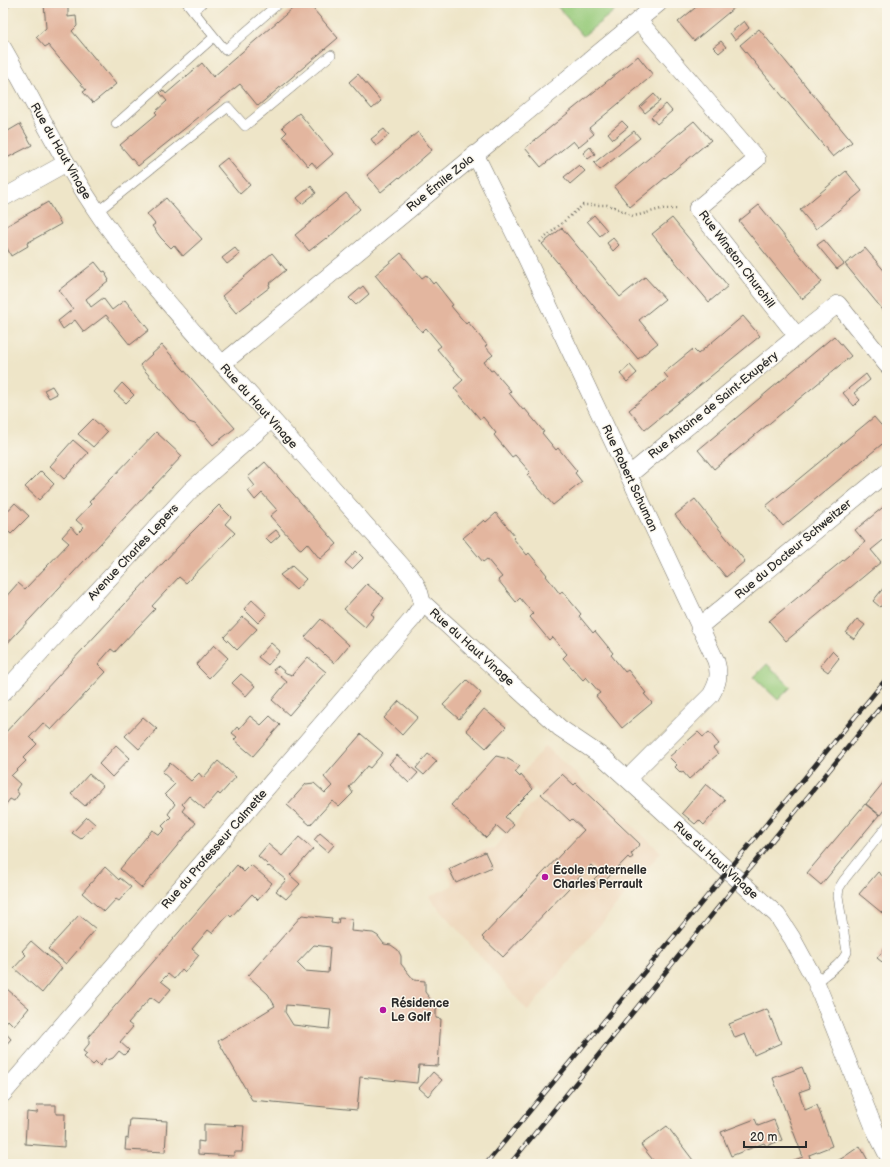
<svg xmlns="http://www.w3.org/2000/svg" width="890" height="1167" font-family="'Balsamiq Sans',sans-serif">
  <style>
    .built { fill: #eed7bb }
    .green { fill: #98cb7c; stroke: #627b54 }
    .building { fill: #e3b69f; fill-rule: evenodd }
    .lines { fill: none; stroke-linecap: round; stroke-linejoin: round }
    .service-casing { stroke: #6f6c62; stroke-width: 10 }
    .minor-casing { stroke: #6f6c62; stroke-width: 18 }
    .path { stroke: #6f6c62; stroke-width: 2.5; stroke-dasharray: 1 3; stroke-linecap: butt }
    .service { stroke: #fff; stroke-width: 9 }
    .minor { stroke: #fff; stroke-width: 17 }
    .rail-casing { stroke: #2b2b2b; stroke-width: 4.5 }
    .rail { stroke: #fbf7ec; stroke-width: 3; stroke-dasharray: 9; stroke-linecap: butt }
    .poi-dot { fill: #b5179e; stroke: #fbf7ec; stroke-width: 1.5 }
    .labels { text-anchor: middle; stroke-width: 3; stroke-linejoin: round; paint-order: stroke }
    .street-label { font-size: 12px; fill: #2b2b2b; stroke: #fbf7ec }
    .poi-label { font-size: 12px; font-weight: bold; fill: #2b2b2b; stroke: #fbf7ec; text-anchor: start }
  </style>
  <rect width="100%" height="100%" fill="#fbf7ec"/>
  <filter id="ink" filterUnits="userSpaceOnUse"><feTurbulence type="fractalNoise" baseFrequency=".025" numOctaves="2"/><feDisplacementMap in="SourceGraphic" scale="8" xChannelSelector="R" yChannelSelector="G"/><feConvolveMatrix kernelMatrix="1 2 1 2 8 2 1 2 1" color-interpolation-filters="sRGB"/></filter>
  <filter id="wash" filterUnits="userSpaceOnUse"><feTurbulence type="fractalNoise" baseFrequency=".012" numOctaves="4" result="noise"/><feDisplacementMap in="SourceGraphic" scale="16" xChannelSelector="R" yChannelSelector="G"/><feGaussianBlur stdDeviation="0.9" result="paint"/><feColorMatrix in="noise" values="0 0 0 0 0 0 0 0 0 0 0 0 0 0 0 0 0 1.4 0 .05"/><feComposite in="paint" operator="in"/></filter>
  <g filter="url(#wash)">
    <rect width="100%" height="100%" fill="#eee5c8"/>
    <!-- built -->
    <path class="built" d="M545,746l116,106 -133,159 -99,-114 24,-12 -7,-16 40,-20 8,-1 47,-54 -20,-19z"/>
    <!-- green -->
    <path class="green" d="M561,3h63l-41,33 -26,-30z
      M767,664l24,23 -13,13 -24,-23z"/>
    <g id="blocks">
      <!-- building -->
      <path class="building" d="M52,3h16v14l8,-1 1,10 -5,5 44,53 -23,19 -10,-11 3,-2 -38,-45 -3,2 -9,-10 10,-9 -2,-24z
        M299,3h9l30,35 -80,68 -18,-22 -102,82 -18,-21 37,-31 -2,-2 12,-11 -7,-8 3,-3 3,4 36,-31 11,14z
        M701,3h39l-46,38 -16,-19z
        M744,21l5,7 -14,12 -5,-7z
        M759,29l93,113 -19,15 -93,-112z
        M721,41l5,6 -7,6 -6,-6z
        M638,56l15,19 -64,53 5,6 -16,13 -5,-6 -32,26 -16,-19z
        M358,74l23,27 -9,8 -23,-27z
        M654,94l6,7 -15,12 -5,-6z
        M666,104l6,7 -15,13 -6,-7z
        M299,113l34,41 -16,14 -5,-6 -4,4 -25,-30 4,-4 -5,-5z
        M622,121l6,6 -15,12 -5,-6z
        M694,121l17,19 -81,67 -16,-20z
        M20,124l12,21 -29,15v-26z
        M384,129l5,6 -13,11 -5,-7z
        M634,131l6,7 -40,32 -6,-7z
        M418,132l14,18 -32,28 -1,-1 -18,15 -14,-17z
        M590,147l5,7 -7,5 -5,-6z
        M227,158l23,27 -10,9 -23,-28z
        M579,165l6,6 -15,13 -6,-7z
        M846,171l16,20 -46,38 -16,-19z
        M311,186l5,7 -14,11 -5,-6z
        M346,193l14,16 -33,30 -1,-1 -17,13 -14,-16z
        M166,198l36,41 -19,17 -9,-11 -3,3 -10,-10 -9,-12 3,-2 -8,-10z
        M48,202l13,22 -34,19 1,3 -17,10 -4,-8 -4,3v-23z
        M759,205l63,77 -20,17 -63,-78z
        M594,215l13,15 -7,6 -13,-15z
        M672,218l56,68 -19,16 -57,-68z
        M562,228l58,69 25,-20 20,22 -26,21 19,23 -20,16 -96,-115z
        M613,238l6,7 -6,6 -6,-8z
        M824,240l20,24 -7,5 -20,-24z
        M235,248l5,6 -13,10 -5,-6z
        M865,248l22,26v41l-42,-51z
        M272,253l14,17 -17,14 1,3 -34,26 -14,-17z
        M401,253l21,25 4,-3 7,9 2,-2 18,23 -2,1 15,18 2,-2 19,23 -2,1 8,9 -9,7 7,9 2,-1 18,21 -2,2 14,17 2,-1 19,23 -2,1 14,17 2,-2 19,23 -2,2 7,9 -29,23 -26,-30 3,-3 -15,-17 -3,2 -18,-22 2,-2 -13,-16 -3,2 -26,-31 9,-8 -26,-31 4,-3 -15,-18 -4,4 -47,-57z
        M95,262l8,10 2,-1 2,3 -1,1 3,5 -23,19 5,8 12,-9 9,12 13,-10 24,30 -19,15 -24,-30 -22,17 -9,-12 -12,9 -5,-8 15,-12 -14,-19z
        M363,286l6,8 -13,11 -7,-7z
        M743,316l17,20 -115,94 -16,-20 39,-32 -4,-5 7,-6 22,-18 5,5z
        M834,336l17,20 -137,113 -16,-19z
        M162,345l73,83 -22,17 -18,-21 -6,-2 -49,-57z
        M630,365l7,8 -10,9 -7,-8z
        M866,374l4,6 -16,13 6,7 -6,6 -11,-13z
        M122,383l12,12 -8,8 -12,-11z
        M52,386l5,8 -8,4 -5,-8z
        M874,417l13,15v8l-104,86 -17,-20z
        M93,419l14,13 -14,15 -15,-13z
        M156,432l26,24 -179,192 1,-49 14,-16 7,6 44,-46 -7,-6 9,-10 6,7 7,-7 -8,-7 15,-16 -2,-2z
        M73,440l15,13 -24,26 -14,-13z
        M265,462l72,82 -17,15 -13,-16 -6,6 -2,-1 -29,-32 7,-6 -15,-17 -7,7 -7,-9 7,-5 -7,-9z
        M41,471l13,13 -15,16 -14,-13z
        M695,499l50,62 -19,16 -51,-62z
        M15,503l14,13 -18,18 -8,-7v-11z
        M887,504v33l-16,13 10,12 -95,79 -17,-20 96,-79 -10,-12z
        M219,505l12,12 -6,7 10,9 -49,50 -7,-6 -27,29 3,3 -34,36 -6,7 -4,-3 -13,15 8,8 -55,58 -8,-7 -13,14 7,7 -14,14 3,3 -15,15 9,8 -4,6 3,4 -5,7 -4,-2 -7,9v-73l188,-202z
        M496,513l19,23 -2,2 14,17 2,-2 18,22 -1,1 14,18 2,-3 19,23 -2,2 14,17 2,-2 18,22 -2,2 14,17 3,-2 18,23 -2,1 8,9 -30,25 -26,-32 4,-3 -14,-16 -3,3 -20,-22 4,-4 -15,-17 -3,3 -19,-23 3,-3 -13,-16 -4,4 -18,-22 4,-3 -15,-18 -4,3 -20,-24 21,-18 2,2z
        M276,530l4,5 -9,8 -5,-5z
        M356,551l7,7 -11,11 -7,-6z
        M292,566l14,13 -10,11 -16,-15z
        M367,584l17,14 -13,16 3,2 -9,11 -21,-18z
        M885,586l2,2v11l-7,8 -7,-6z
        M252,600l15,14 -9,9 -14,-14z
        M243,617l14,12 -20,21 -13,-13z
        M321,619l28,26 -15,18 -29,-26z
        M857,619l8,6 -11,14 -8,-6z
        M271,643l9,8 -12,14 -10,-8z
        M214,645l14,13 -19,20 -13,-13z
        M832,651l7,7 -11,14 -8,-6z
        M308,657l18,15 -37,43 -17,-15 15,-18 -14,-12 5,-4 8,7 6,2z
        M241,674l14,12 -9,10 -14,-13z
        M467,680l14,13 -22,26 -16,-14z
        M399,701l19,16 -16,18 -18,-17z
        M484,709l22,18 -20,21 -20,-18z
        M250,716l11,9 9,-9 10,9 -27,31 -19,-16 3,-3 -5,-4 5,-6 2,2z
        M143,717l14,12 -18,20 -14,-13z
        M698,732l5,5 6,-5 10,12 -6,4 5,6 -29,25 -6,-7 -2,1 -6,-6 2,-2 -8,-8z
        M361,734l22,19 -13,15 -3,-2 -18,21 4,6 -14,14 -7,-6 -22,24 -23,-20 19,-21 8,-1 11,10 7,-7 -8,-9z
        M116,745l14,13 -18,19 -13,-13z
        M428,754l9,7 -13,14 -8,-7z
        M397,755l21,18 -9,10 -20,-19z
        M496,756l12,3 12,7 -5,6 5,5 1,-2 12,14 -28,28 9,8 -8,9 -9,-8 -11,12 -35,-33z
        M218,761l18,16 -16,18 -2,-2 -14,16 -15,-13 -7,8 3,3 -3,4 14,12 -54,65 -22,-19 32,-39 7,5 6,-6 -3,-3 9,-9 -3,-3 7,-10 -10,-10 10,-10 -13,-12 8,-9 21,18 8,-8 4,5z
        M89,774l14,12 -18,20 -14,-12z
        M562,774l12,11 2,-2 64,61 -9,10 2,3 -3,2 -2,-2 -28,29 -6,-7 5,-5 -8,-9 -88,92 -21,-20 102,-107 -12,-11 -2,2 -29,-27z
        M887,778v28l-7,9 -14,-11z
        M706,784l19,16 -21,25 -5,-5 -4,4 -13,-11z
        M865,804l14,11 -58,70 -14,-12z
        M87,817l8,7 -14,15 -9,-6z
        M320,833l14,12 -6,7 -14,-12z
        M299,837l14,12 -23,26 10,9 -14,15 -10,-8 10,-11 -17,-14 -1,1 -2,-2 1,-1 -9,-8 10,-12 14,12z
        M485,852l7,15 -36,16 -7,-14z
        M237,865l7,7 7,-7 21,18 -14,17 -6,-6 -21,23 -3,-3 -16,19 -4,-3 -16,19 7,6 -14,17 -3,-3 -8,10 -6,-5 -7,7 10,8 -12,14 -8,-6 -23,26 5,4 -13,15 9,8 -5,5 -5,-4 -6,7 -5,2 -2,-2 -6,8 -4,-4 -3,3 -9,-8 3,-3 -4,-3 6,-7v-8z
        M105,867l14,13 1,-2 11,9 -12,14 -3,-2 -12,13 -22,-19z
        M878,872l9,8v37l-28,-23z
        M79,915l17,14 -30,35 -18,-15z
        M302,915l30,3 -1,5 7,1 1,-6 13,1 -1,12 22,2 5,3 6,8 7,1 7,5 3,6v8l13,16 11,1v11l12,16 -1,1v9l5,1 -3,47 -19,-1 -2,18 -57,-6 -3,33 -105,-10 -34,-59 57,-35 -7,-12 -20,-18zM314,945l16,2 -2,26 -23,-2 -8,-8zM286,1005l45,4 -2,20 -36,-4 -8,-13z
        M31,941l31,27 -20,25 -28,-25 12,-13 -4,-4z
        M887,946v20l-10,-8z
        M7,989l22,19 -15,18 -6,-6 -5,6v-32z
        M767,1009l14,34 -27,12 -9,-21 -10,4 -6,-14z
        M3,1030l8,9 -8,9z
        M802,1067l8,21 -11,4 6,18 12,-5 15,41 -23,9 3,9h-20l-1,-3 12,-4 -30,-79z
        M433,1072l9,8 -14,16 -9,-8z
        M38,1105h18v9h9l-1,33 -39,-3 2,-32 10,1z
        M130,1119l37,2 -2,31 -40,-2 1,-12 2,1z
        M755,1119l3,7 16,-6 8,20 -16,6 -2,-3 -33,13 -10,-24z
        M204,1124l40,2 -2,26h-8v4l-36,-2v-13l6,1z
        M667,1126l29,38h-40l-15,-19z
        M860,1146l10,18h-38l12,-7z"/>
    </g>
  </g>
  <g filter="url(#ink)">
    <use href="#blocks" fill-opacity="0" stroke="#6f6c62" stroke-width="1"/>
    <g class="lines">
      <defs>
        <path id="service" d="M187,3l38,47 54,-47
          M3,6l3,-3
          M193,11l9,-8
          M116,124l98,-87
          M97,212l131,-105 17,19 86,-71
          M816,982c10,-8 26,-18 31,-30l-9,-56 1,-8 5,-8 43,-54"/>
        <path id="minor" d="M638,20l119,139 -60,50 100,127 41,-32 49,61
          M3,48c33,57 61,117 99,171 48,67 105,128 160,189 49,55 98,111 147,166 7,9 11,16 13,28l138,126 43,29 174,158 15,23 24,44 59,148 12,24
          M475,154l50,101 191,406c4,14 2,22 -5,34l-84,84
          M3,198l63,-35
          M222,364l437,-361
          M629,475l168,-139
          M699,627l188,-155
          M3,693l187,-202 82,-72
          M3,1094l410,-476 7,-10 2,-6"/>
      </defs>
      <!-- service casing -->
      <use href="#service" class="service-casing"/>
      <!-- minor casing -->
      <use href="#minor" class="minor-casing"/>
      <!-- path -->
      <path class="path" d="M540,242l43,-37h24l7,2 19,9 6,-1 22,-6h17"/>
      <!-- service -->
      <use href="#service" class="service"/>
      <!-- minor -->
      <use href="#minor" class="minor"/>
      <defs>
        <path id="rail" d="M486,1164l401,-486
          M510,1164l377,-465"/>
      </defs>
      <!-- rail casing -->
      <use href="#rail" class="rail-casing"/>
      <!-- rail -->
      <use href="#rail" class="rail"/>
    </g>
  </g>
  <!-- markers -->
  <g class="poi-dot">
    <circle cx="545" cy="877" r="4"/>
    <circle cx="383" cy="1010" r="4"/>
  </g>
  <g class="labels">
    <!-- street labels -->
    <g class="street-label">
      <text transform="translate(61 151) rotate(60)" y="4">Rue du Haut Vinage</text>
      <text transform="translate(440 183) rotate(-39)" y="4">Rue Émile Zola</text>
      <text transform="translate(737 259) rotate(53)" y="4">Rue Winston Churchill</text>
      <text transform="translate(713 405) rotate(-39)" y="4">Rue Antoine de Saint-Exupéry</text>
      <text transform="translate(259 406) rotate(48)" y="4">Rue du Haut Vinage</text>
      <text transform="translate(630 478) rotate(65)" y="4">Rue Robert Schuman</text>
      <text transform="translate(793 549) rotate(-40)" y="4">Rue du Docteur Schweitzer</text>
      <text transform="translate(133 552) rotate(-47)" y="4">Avenue Charles Lepers</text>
      <text transform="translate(472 647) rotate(42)" y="4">Rue du Haut Vinage</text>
      <text transform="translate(214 849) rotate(-49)" y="4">Rue du Professeur Calmette</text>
      <text transform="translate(716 860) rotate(42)" y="4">Rue du Haut Vinage</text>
    </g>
    <!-- poi labels -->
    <g class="poi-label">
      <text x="553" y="874">École maternelle<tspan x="553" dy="14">Charles Perrault</tspan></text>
      <text x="391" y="1007">Résidence<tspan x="391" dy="14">Le Golf</tspan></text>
    </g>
  </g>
  <!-- margin -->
  <rect width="890" height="1167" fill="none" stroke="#fbf7ec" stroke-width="16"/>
  <!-- scale -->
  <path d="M744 1141v6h62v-6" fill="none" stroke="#2b2b2b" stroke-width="2"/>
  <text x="750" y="1141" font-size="12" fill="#2b2b2b" stroke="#fbf7ec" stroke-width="3" paint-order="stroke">20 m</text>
</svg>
